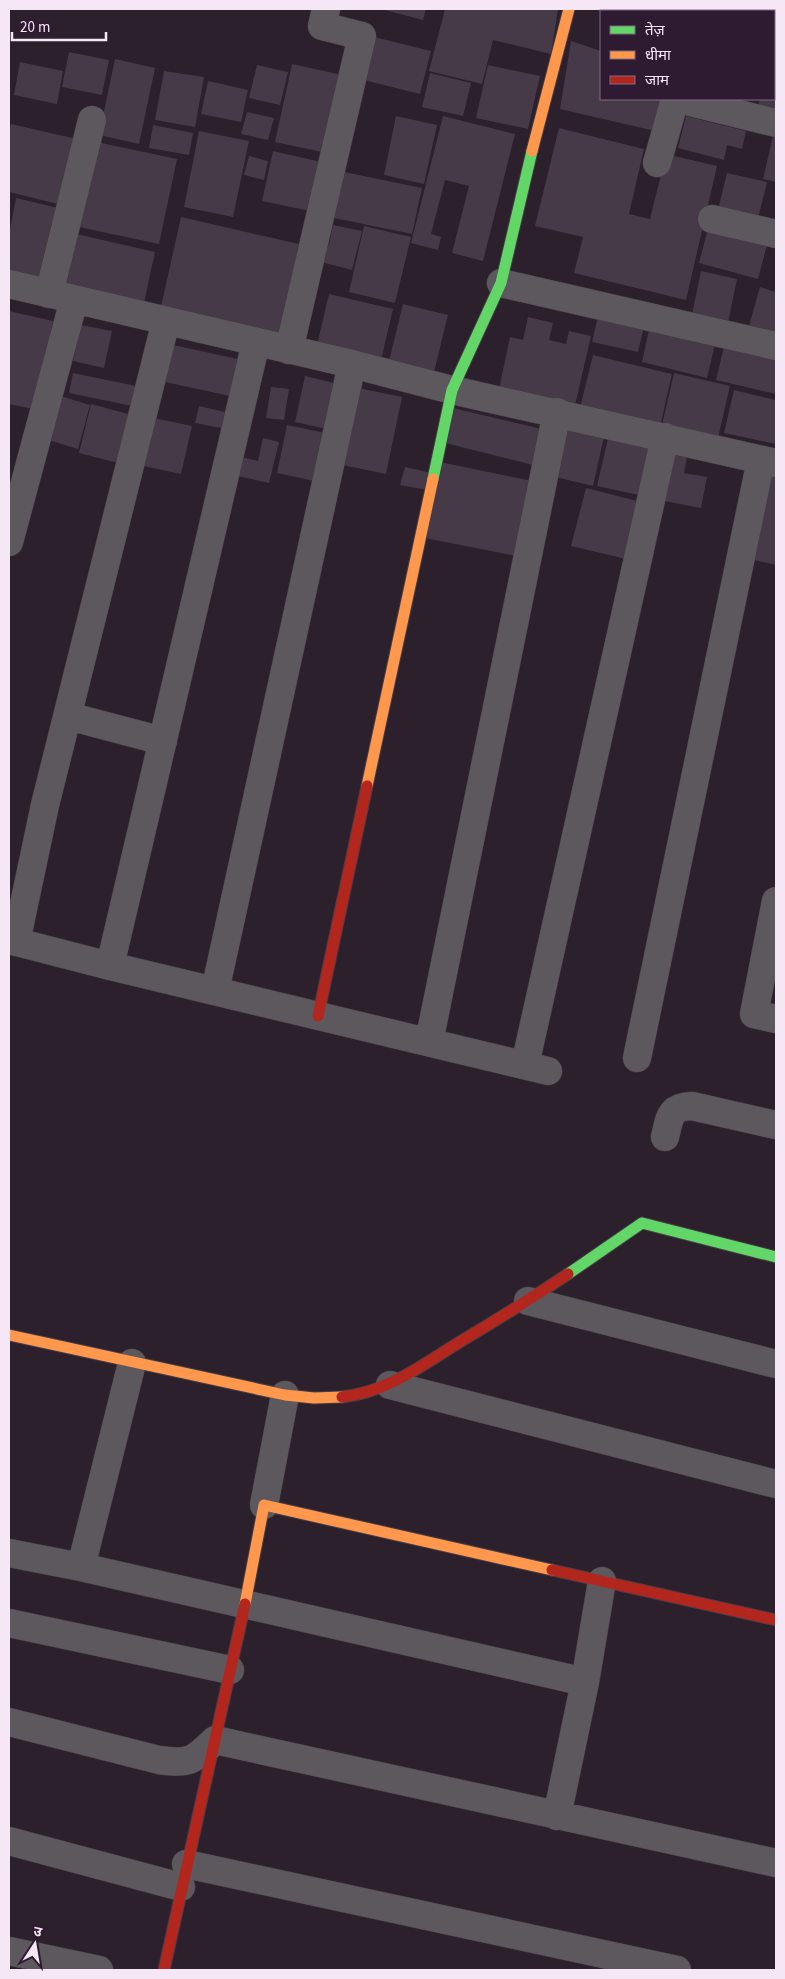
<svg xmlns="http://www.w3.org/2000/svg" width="785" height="1979" font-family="'Source Sans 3','Noto Sans Devanagari',sans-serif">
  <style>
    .building { fill: #463948 }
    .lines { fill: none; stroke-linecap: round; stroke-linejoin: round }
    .street-casing { stroke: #463d47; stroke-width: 29 }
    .fast-casing { stroke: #463d47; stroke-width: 13 }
    .slow-casing { stroke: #463d47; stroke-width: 13 }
    .jam-casing { stroke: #463d47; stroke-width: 13 }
    .street { stroke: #5d585d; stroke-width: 28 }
    .fast { stroke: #63d668; stroke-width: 11 }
    .slow { stroke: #ff974d; stroke-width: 11 }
    .jam { stroke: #b3261e; stroke-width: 11 }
  </style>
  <rect width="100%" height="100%" fill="#2b202c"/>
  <!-- building -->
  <path class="building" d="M381,9h45l-3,11z
    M445,9h113l-7,45 -58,-14 -11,44 -53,-13z
    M631,9h60v2h-61z
    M705,9h71v7l-2,7v-12h-69z
    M776,33v83l-20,-4 4,-13h14v-59z
    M366,35l65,16 -11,43 -64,-16z
    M571,41l30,10v48h61l-7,32 -95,-22z
    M69,52l40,8 -7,35 -40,-8z
    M115,59l40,9 -16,76 -40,-9z
    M20,62l43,9 -6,33 -43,-9z
    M292,64l55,12 -16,78 -56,-12z
    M257,65l31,7 -8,33 -31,-7z
    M488,65l52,11 -12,53 -52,-11z
    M164,71l40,6 -9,50 -40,-7z
    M430,73l41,10 -8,33 -41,-9z
    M208,81l40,9 -7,32 -40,-8z
    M247,112l27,6 -6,22 -27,-6z
    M396,116l41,9 -13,59 -40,-9z
    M443,116l72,18 -32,127 -31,-8 17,-67 -24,-6 -14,54 10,3 -3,13 -27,-7z
    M686,116l60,15 -4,18 -15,-4 -3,15 -46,-12z
    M11,124l70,16 -15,66 -57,-14v-60z
    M153,125l40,8 -4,22 -40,-7z
    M559,128l85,21 -15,65 21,5 16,-65 51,12 -31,134 -112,-27 9,-36 -48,-11z
    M199,131l50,10 -16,76 -49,-10z
    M773,136h3v46l-13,-3z
    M92,141l85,18 -18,85 -85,-18z
    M273,151l48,11 -11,49 -48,-10z
    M249,156l19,5 -4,19 -20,-5z
    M344,172l78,16 -10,46 -78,-16z
    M727,173l40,9 -10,41 -40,-9z
    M16,198l42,10 -17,77 -32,-8v-43z
    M181,217l122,28 -21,93 -122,-27z
    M710,221l59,16 -11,42 -59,-16z
    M333,225l29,6 -10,39 -39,-10 5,-18 11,3z
    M364,226l47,11 -16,66 -46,-11z
    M72,233l83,19 -13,60 -84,-19z
    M701,271l36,8 -10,48 -36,-8z
    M760,287l16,5v49l-29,-8z
    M329,294l64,15 -12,51 -64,-15z
    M403,304l45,11 -15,61 -45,-11z
    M9,311l44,10 -20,88 -24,-5z
    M599,312l46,10 -7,30 -46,-10z
    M528,317l25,6 -4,17 17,4 3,-13 22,5 -17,74 -76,-16 12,-57 13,3z
    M651,321l66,15 -10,42 -65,-16z
    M81,325l31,6 -8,37 -31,-7z
    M726,338l50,12v44l-60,-14z
    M164,343l83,18 -8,37 -83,-18z
    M593,355l79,19 -12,53 -80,-19z
    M73,373l63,13 -4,20 -63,-13z
    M674,373l56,13 -12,52 -56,-13z
    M305,376l33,8 -11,45 -32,-7z
    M349,386l53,11 -16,77 -53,-11z
    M271,387l18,2 -5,31 -18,-2z
    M734,390l42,10v44l-52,-11z
    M54,394l36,11 -12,44 -36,-11z
    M91,404l48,13 -13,48 -47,-12z
    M199,406l26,6 -4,16 -26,-5z
    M453,408l97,23 -9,36 -96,-24z
    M154,418l38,8 -11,48 -38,-8z
    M287,425l43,9 -11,48 -42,-9z
    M558,427l46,10 -11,49 -46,-11z
    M609,434l50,11 -11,52 -51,-11z
    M263,438l16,4 -10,41 -36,-8 4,-19 21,5z
    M669,447l19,5 -4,21 23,4 -6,31 -42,-8z
    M440,462l92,19 -15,75 -92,-18z
    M405,467l26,6 -4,17 -27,-5z
    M768,474l8,2v89l-26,-6z
    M586,488l55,14 -15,57 -55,-13z"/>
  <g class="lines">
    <defs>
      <path id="street" d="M696,11l1,-2
        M678,99l98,24
        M657,163l18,-64
        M712,219l64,15
        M501,283l275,63
        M9,284l343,80 100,26 324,73
        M49,294l43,-174
        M289,350l73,-314 -40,-10 4,-17
        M9,542l65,-242
        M68,716l95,25
        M776,901l-22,113 22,5
        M9,940l101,26 438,105
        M16,942l29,-137 121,-484
        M110,966l146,-624
        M215,991l137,-627
        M429,1042l128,-630
        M637,1058l124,-598
        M525,1065l140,-628
        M665,1137c5,-20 4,-30 27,-31l84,19
        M528,1301l248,63
        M390,1385l386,99
        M264,1505l21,-110
        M9,1553l72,14 504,115
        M81,1567l51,-204
        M9,1623l221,47
        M9,1722l150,38c31,4 34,1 56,-20l561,123
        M557,1816l28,-134 17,-101
        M9,1841l172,46
        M186,1864l491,106
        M9,1951l90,19"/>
      <path id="fast" d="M433,479l19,-89 49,-107 31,-132
        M568,1274l74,-51 134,34"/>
      <path id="slow" d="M532,151l37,-142
        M367,786l66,-307
        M9,1335l276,60 29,3 28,-1
        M245,1604l19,-99 288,65"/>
      <path id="jam" d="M318,1016l49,-230
        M342,1397c45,-5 79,-31 116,-54 37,-22 74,-45 110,-69
        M552,1570l224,50
        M164,1970l81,-366"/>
    </defs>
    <!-- street casing -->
    <use href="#street" class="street-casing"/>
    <!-- fast casing -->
    <use href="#fast" class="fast-casing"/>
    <!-- slow casing -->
    <use href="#slow" class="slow-casing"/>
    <!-- jam casing -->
    <use href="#jam" class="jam-casing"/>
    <!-- street -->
    <use href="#street" class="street"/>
    <!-- fast -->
    <use href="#fast" class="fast"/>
    <!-- slow -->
    <use href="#slow" class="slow"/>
    <!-- jam -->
    <use href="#jam" class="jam"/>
  </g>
  <!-- border -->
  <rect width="785" height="1979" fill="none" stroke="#f5e7f6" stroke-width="20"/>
  <!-- legend -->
  <rect x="600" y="10" width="175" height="90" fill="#2f1b31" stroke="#7e6d80"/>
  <rect x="610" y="26" width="25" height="8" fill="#63d668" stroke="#7e6d80"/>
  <text x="645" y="35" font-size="15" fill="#f5e7f6">तेज़</text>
  <rect x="610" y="51" width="25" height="8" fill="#ff974d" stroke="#7e6d80"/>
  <text x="645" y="60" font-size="15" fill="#f5e7f6">धीमा</text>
  <rect x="610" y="76" width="25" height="8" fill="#b3261e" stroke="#7e6d80"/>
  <text x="645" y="85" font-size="15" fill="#f5e7f6">जाम</text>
  <!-- north arrow -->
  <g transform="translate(35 1944) rotate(12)" stroke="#2f1b31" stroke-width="4" paint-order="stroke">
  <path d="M0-4L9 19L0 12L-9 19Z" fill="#f5e7f6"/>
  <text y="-8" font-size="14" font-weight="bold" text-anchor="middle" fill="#f5e7f6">उ</text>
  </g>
  <!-- scale -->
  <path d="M12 32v8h94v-8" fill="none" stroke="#f5e7f6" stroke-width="2.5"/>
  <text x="20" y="32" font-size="15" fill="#f5e7f6" stroke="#2f1b31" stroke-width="4" paint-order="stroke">20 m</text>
</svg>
